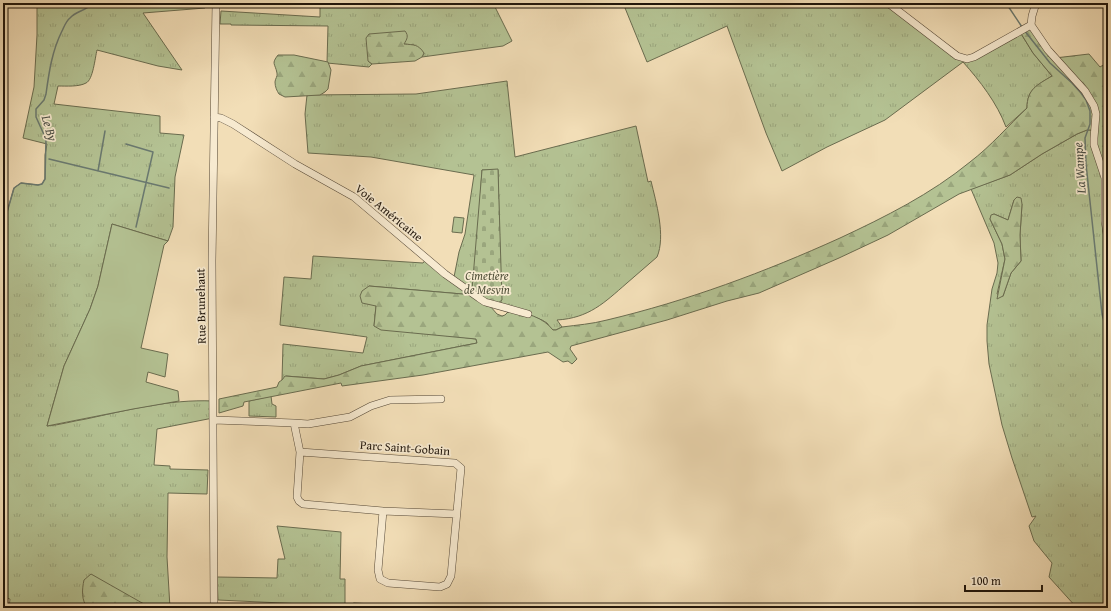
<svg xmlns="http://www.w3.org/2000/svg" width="1111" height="611" font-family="'Gentium Book Plus',serif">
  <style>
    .grass { fill: url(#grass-tufts); stroke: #6a6c4f; fill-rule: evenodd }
    .forest { fill: url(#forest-firs); stroke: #6a6c4f }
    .cemetery { fill: url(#cemetery-stones); stroke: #6a6c4f }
    .pitch { fill: #b4c293; stroke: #6a6c4f }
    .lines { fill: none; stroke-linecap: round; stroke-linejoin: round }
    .stream { stroke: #6a7970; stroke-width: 1.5 }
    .minor-casing { stroke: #544736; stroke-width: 8 }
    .minor { stroke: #f7ead0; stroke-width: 7 }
    .labels { text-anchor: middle; stroke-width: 3.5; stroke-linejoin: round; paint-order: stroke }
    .street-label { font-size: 12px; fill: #1f150b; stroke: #f7ead0 }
    .park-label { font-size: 12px; font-style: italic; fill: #53523b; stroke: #f7ead0 }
    .water-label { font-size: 13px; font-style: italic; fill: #4b4f46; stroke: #f7ead0 }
  </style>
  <defs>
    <pattern id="grass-tufts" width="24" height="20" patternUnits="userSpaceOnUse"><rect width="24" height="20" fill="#b4c293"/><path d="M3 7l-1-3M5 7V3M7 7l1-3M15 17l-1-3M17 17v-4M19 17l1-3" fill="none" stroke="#9aa67d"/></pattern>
    <pattern id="forest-firs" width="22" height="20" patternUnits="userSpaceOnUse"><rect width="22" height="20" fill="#b4c293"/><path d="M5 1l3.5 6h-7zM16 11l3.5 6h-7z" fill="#9aa67d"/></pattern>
    <pattern id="cemetery-stones" width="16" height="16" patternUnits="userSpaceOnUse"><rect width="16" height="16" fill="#b4c293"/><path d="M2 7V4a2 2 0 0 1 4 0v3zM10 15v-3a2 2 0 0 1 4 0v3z" fill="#9aa67d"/></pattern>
  </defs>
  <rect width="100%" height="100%" fill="#f2deb7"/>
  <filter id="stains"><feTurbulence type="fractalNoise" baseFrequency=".005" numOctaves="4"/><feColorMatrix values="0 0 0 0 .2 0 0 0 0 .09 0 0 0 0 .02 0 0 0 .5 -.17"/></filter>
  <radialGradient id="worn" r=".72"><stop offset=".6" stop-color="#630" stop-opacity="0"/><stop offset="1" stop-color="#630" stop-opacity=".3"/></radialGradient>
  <!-- grass -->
  <path class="grass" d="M30,3h175v5l-62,5 39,57 -24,-4 -61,-16c-2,8 -4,30 -11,33 -7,4 -20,3 -28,3l-4,18 106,12v17l24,2 -9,42 -2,50 -5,14 -56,-17 -14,62 -8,23 -26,57 -17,60c13,-1 26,-5 39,-7 42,-9 84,-20 127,-18l-4,8 4,9 -56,11 -3,36 16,1v3l38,1 -1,24 -39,-1 -1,64 3,51h-161l1,-9 -7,-2v-371l11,-38 7,-5 17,2 4,-1 3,-5v-24l2,-11 -24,-6 11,-51 3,-52v-30z
    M307,3h186l19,38 -9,5 -81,11 2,-4 -10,-8 -10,-1 -36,17 4,3 -3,3 -42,-4 1,-37 -97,-1v-1h-11l1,-13 99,6v-12l-13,-1z
    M623,3h265l79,56 53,-27 13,21 19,23c-14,9 -25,13 -25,32l-21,19c-9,-24 -26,-46 -43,-65l-78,58 -58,27 -45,24 -16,-38 -39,-107 -80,36z
    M507,81l8,76 121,-31 12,56 3,-1c5,21 15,55 6,76 -10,9 -20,17 -30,26 -23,20 -38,35 -70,37l5,7 -6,3h-4l-5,-7 -5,-3 -41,-16 -3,-134h-16l-8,125 -105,-9 7,20 -2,20 102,13 1,4 -116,23 -22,9 -15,4 -38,-3 -4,4 1,-36 80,9 4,-16 -87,-12 4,-48 27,2 2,-23 110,7 4,-5 27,19 5,-25 6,-18 9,-59 -103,-18 -63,-4 -3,-39 2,-19 109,-1z
    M1087,130h8l8,39 5,72v367h-31l-28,-31 3,-14 -18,-22 -5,-15 7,-10 -4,1 -20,-59 -10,-33 -13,-61 -2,-23v-16l5,-36 5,-16 1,-10 -4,-20 -23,-54 39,-14 32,-21 35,-20zM1014,200l8,4 -2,31 1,26 -10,12 -8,23 -6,-2 8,-35 -3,-15 -12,-25 1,-3 3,-2 14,6z
    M271,396l1,8 4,2v11l-27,-1v-15z
    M277,526l64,6 -1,47h5v27l-127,-6 -1,-23 60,1 1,-19h7z"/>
  <!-- forest -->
  <path class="forest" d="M1031,25l24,33 34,-4 11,13 8,-5v179l-2,-53 -9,-36 -2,-22h-8l-10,4 -35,20 -32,21 -51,19 -71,41 -49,23 -80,35 -32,8 -60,19 -96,26 -1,3 7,10 -5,5 -4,-3 -5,1 -15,-10 -125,23 -81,11 -1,-3 -97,19 -1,4 -24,7v-14l58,-12 2,-5 3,-2 3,-4 39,3 15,-4 22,-9 116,-23 -1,-4 -95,-9 -7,-4 2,-20 -14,-3 -2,-7 2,-5 7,-5 105,9 16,11 7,8 5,2 3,-1 5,-5c16,3 33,7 43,20h3l6,-3c15,-2 30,-3 45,-7 80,-19 158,-48 233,-82 45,-21 91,-44 130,-76 21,-16 38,-36 57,-54 0,-19 10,-23 25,-32l-19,-23 -13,-21z
    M405,31c4,5 2,8 -1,13 10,1 14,0 20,9l-2,4 -7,4 -43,3 -4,-3 -2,-23 3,-4z
    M278,55h16l34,7 3,8 -3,19 -3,3 -5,3 -35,2 -6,-3c-2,-3 -4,-7 -4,-12 0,-3 3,-6 2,-9 -2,-10 -6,-9 1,-18z
    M1017,197l4,1 1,6 -2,31 1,26 -10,12 -8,23 -6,3 8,-40 -3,-15 -12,-25 1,-4 3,-1 14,6 6,-20z
    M91,574l60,34h-63c-7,-7 -6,-19 -4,-28z
    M354,603l18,1 16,4h-69l2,-3 24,1z"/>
  <!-- cemetery -->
  <path class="cemetery" d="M498,169l4,131 -4,3 -7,-1 -19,-12 10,-120z"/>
  <!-- pitch -->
  <path class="pitch" d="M454,217l10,1 -2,15 -10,-1z
    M112,224l56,17 -4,4 -23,103 27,6 -3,23 -17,-5 -2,10 32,9 1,10 -46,8 -86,17 17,-60 26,-57 8,-23z"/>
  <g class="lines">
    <!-- stream -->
    <path class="stream" d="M1006,3l16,24
      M1024,30l26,33 22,20 9,10 5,7 4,11v13l-5,14 1,26 16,150 6,23
      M126,144l27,8 -17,75
      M49,159l120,29
      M98,171l7,-40
      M3,226l11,-38 7,-5 17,2 4,-1 3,-5 1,-40 -10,-22v-8l8,-9 2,-6c3,-22 6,-43 16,-63 2,-4 4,-10 8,-13 6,-7 16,-7 23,-15"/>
    <defs>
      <path id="minor" d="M888,3l69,53 10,3 7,-2 57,-32
        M1031,25l17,25 37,41 9,15 2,8 -2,24v7l11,33v43l3,20
        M1031,25l1,-9 4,-13
        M214,117l7,1 12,6 62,40 59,33 91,77 34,24 6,4 43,12
        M214,420l80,3 6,29 -3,45 2,4 4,3 80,7 73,3
        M294,423l14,1 42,-7 21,-11 19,-6 51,-1
        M300,452l155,11 6,5 -10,108 -4,8 -7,3 -52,-4 -8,-4 -2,-9 5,-59
        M214,608l-2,-347 4,-258"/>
    </defs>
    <!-- minor casing -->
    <use href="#minor" class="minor-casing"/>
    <!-- minor -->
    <use href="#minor" class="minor"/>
  </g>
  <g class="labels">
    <!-- street labels -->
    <g class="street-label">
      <text transform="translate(389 213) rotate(39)" y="4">Voie Américaine</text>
      <text transform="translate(201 306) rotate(-91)" y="4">Rue Brunehaut</text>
      <text transform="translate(405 448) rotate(4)" y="4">Parc Saint-Gobain</text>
    </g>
    <!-- park labels -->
    <g class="park-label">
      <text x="487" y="280">Cimetière<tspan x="487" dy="14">de Mesvin</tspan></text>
    </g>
    <!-- water labels -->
    <g class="water-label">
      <text transform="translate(50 128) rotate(74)" y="5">Le By</text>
      <text transform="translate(1079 168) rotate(-94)" y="5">La Wampe</text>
    </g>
  </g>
  <!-- margin -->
  <rect width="1111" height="611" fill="none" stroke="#f2deb7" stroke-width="16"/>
  <rect x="4" y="4" width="1103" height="603" fill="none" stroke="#1f150b" stroke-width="2"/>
  <rect x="8" y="8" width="1095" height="595" fill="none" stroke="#1f150b"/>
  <!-- scale -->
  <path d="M965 585v6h77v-6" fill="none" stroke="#1f150b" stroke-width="2"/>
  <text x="971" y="585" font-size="12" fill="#1f150b" stroke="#f7ead0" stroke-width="3" paint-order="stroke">100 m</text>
  <rect width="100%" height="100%" filter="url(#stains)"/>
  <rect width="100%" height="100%" fill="url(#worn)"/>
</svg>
